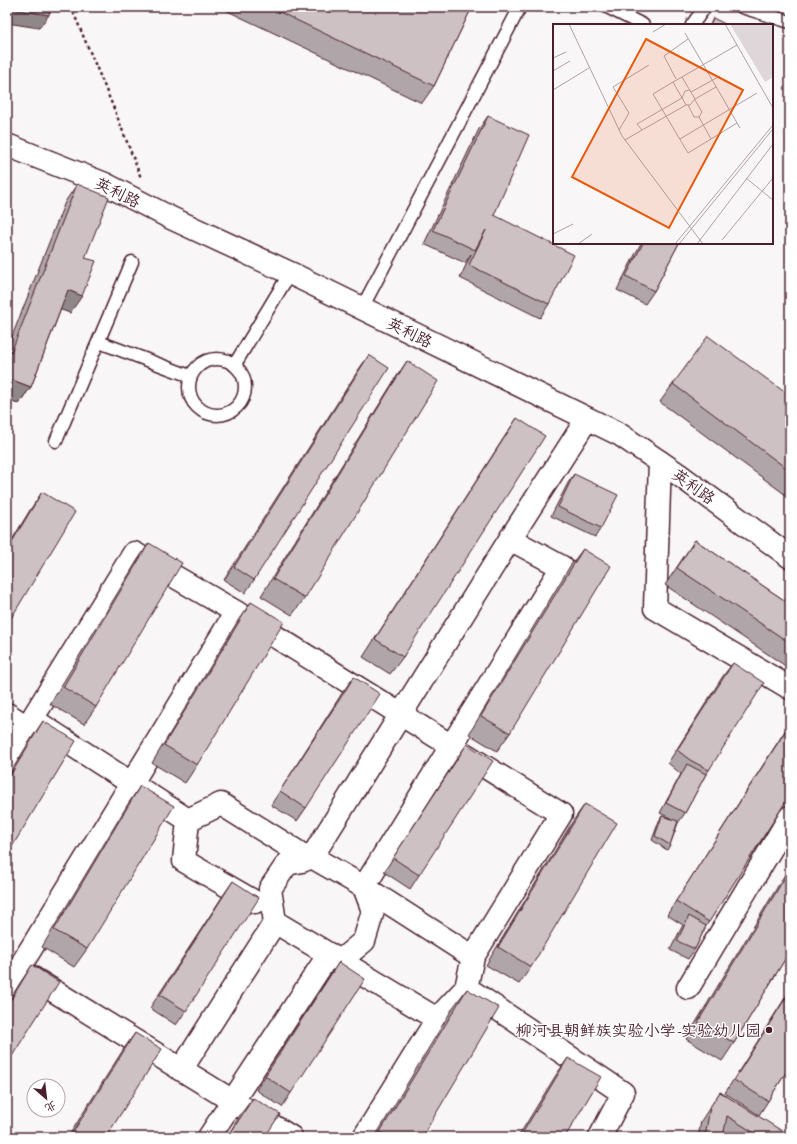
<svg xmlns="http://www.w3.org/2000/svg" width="797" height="1144" font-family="Caveat,'LXGW WenKai TC',sans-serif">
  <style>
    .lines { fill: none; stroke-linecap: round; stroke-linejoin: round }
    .lane-casing { stroke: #4a1f2b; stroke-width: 15 }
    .street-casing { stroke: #4a1f2b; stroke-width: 25 }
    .secondary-casing { stroke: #4a1f2b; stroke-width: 25 }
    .path { stroke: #4a1f2b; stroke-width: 2.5; stroke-dasharray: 3 3; stroke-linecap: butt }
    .lane { stroke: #fff; stroke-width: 12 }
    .street { stroke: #fff; stroke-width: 22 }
    .secondary { stroke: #fff; stroke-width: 22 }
    .wall { fill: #b0a6a9; stroke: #4a1f2b }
    .shaded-wall { fill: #908789; stroke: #4a1f2b }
    .building { fill: #cdc1c4; stroke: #4a1f2b }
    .poi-dot { fill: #4a1f2b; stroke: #fff; stroke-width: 1.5 }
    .labels { text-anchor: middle; stroke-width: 3; stroke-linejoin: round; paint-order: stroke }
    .street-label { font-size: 16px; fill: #4a1f2b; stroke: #fff }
    .poi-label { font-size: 16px; fill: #4a1f2b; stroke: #fff; text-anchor: end }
    .inset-road { fill: none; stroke: #b2a0a5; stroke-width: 1 }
    .view { fill: #e8590c; fill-opacity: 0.15; stroke: #e8590c; stroke-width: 2 }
    .inset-edge { fill: none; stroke: #4a1f2b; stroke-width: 2 }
  </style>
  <rect width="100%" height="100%" fill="#f8f6f7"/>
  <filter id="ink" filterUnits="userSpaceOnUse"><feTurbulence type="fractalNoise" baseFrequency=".025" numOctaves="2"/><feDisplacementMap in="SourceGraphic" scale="8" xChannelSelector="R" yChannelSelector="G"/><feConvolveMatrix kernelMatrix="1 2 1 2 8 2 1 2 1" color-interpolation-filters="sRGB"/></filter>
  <g filter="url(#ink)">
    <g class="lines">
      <defs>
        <path id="lane" d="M607,7l36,18
          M742,7l48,15
          M692,25l13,-18
          M362,308l158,-301
          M99,342l91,34
          M189 387a28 28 0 1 1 56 0a28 28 0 1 1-56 0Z
          M235,364l55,-91
          M56,441l76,-179"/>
        <path id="street" d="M660,462l-5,146 135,80
          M7,714l20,13
          M32,719l102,-166 102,59 325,202 -88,143
          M7,761l25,-42 156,101
          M188,820l-4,41 71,41
          M188,820l33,-16 77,48 4,9
          M312,857l52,30 109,70 -7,31 -29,31 -162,-97 -5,-33 17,-25 15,-3z
          M312,857l198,-318
          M340,961l24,-20 9,-30 -9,-24 198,-320 -52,-28 77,-120
          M28,975l263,162
          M7,988l229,-376
          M688,988l102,-171
          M474,993l149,100 -23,44
          M181,1070l94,-148
          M209,1137l120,-183
          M364,1137l73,-118"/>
        <path id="secondary" d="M7,145l98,39 66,34 119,55 329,161 59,40 112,83"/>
      </defs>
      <!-- lane casing -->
      <use href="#lane" class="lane-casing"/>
      <!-- street casing -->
      <use href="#street" class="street-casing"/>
      <!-- secondary casing -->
      <use href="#secondary" class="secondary-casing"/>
      <!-- path -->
      <path class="path" d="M71,7l44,104 26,67"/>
      <!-- lane -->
      <use href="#lane" class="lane"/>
      <!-- street -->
      <use href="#street" class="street"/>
      <!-- secondary -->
      <use href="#secondary" class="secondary"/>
    </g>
    <!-- wall -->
    <path class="wall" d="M219,7h253l-38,79 -12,17z
      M488,116l6,99 55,89 -9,14 -80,-40 11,-24 -6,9 -41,-19 55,-115z
      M77,184l8,74 -15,55 -9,-4 -30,78 -13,17 -11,-4v-51l58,-147z
      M641,243h38l-25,48 -9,13 -28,-14z
      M369,355l-115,225 -9,13 -21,-13 135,-211z
      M407,361l-102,237 -13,17 -31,-19 134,-217z
      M673,384l117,12v102l-130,-96z
      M517,418l-114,239 -13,17 -27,-17 142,-221z
      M574,474l27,54 -6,9 -44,-21 17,-33z
      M42,492l-35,133v-77l23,-38z
      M695,540l95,64v65l-125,-84z
      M149,543l-53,164 -12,17 -34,-20 87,-143z
      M583,549l-73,184 -13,18 -28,-17 101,-168z
      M251,602l-54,163 -12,18 -33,-20 87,-144z
      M733,663l-24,107 -3,4 -21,39 -7,10 -8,22 -3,5 -15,-10 7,-19 3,-5 10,3 -12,-6 21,-39 -13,-11 55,-87z
      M354,677l-48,131 -9,13 -26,-16 73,-115z
      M43,721l-36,134v-77l24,-39z
      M790,723v72l-84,131 -11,23 -7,10 -18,-9 13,-25 -16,-10z
      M467,744l-48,131 -9,14 -26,-17 73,-114z
      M140,786l-53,163 -13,18 -32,-20 86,-143z
      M585,804l-54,163 -12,17 -33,-19 87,-144z
      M790,866v85l-56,92 -12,18 -36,-22z
      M233,881l-47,130 -10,14 -26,-17 74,-114z
      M339,962l-48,131 -9,14 -26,-17 74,-114z
      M32,965l-25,99v-60l13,-21z
      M467,989l-45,148h-47l79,-131z
      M790,990v76l-22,35 -9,14 -34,-22z
      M135,1033l-29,104h-38l55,-87z
      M568,1058l-3,79h-47l38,-62z
      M720,1092l70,45h-60l-6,-4 -1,4h-25l3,-16z
      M253,1098l12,39h-38l13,-22z"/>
    <!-- shaded-wall -->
    <path class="shaded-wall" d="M7,8l42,7 -10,13 -32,-5z
      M68,290l14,6 -12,17 -14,-5z
      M7,378l24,9 -13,17 -11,-4z"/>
    <!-- building -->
    <path class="building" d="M7,7h43l-1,8 -42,-7z
      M269,7h203l-38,79z
      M713,18l14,7h-17z
      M488,116l41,19 -35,80 80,40 -25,49 -80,-39 17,-35 -11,20 -42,-20z
      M77,184l32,13 -24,61 11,3 -14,35 -14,-6 -37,97 -24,-9v-15z
      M643,243h36l-25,48 -28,-15z
      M708,336l82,60v75l-117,-87z
      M369,355l20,13 -135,212 -20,-13z
      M407,361l31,20 -133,217 -32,-19z
      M517,418l28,18 -142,221 -28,-18z
      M574,474l44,21 -17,33 -43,-21z
      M42,492l33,20 -68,113v-75z
      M695,540l95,64v39l-113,-75z
      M149,543l33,20 -86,144 -33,-20z
      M583,549l28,17 -101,167 -29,-17z
      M251,602l33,20 -87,143 -33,-20z
      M733,663l31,20 -55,87 -19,-10 -13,-10z
      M354,677l26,17 -74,114 -26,-17z
      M43,721l33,20 -69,114v-74z
      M790,724v71l-81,127 -33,-21z
      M467,744l26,17 -74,114 -26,-17z
      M687,764l19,10 -21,39 -19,-10z
      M140,786l34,20 -87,143 -33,-19z
      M585,804l32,19 -86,144 -33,-20z
      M662,816l16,5 -8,24 -15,-9z
      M790,869v82l-56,92 -36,-21z
      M233,881l26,17 -73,113 -26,-16z
      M689,916l17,10 -11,23 -18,-8z
      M339,962l26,17 -74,114 -26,-17z
      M32,965l27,17 -52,82v-58z
      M467,989l32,19 -77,129h-34l-8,-5z
      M790,991v75l-22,35 -34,-21z
      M135,1033l27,16 -56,88h-36z
      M568,1058l33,19 -36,60h-45z
      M720,1092l70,44v1h-29l-34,-21 -4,21h-18l5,-30z
      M253,1098l27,16 -15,23h-37z"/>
  </g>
  <!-- markers -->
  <circle class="poi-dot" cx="769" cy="1030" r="4"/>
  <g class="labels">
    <!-- street labels -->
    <g class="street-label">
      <text transform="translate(118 192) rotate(26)" y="6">英利路</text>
      <text transform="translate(410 332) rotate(26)" y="6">英利路</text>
      <text transform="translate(694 486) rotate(36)" y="6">英利路</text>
    </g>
    <!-- poi labels -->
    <g class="poi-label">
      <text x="761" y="1036">柳河县朝鲜族实验小学-实验幼儿园</text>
    </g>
  </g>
  <!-- overview -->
  <g transform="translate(553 24)">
    <rect width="220" height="220" fill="#f8f6f7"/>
    <path d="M177,0h43v53l-8,5z" fill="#ded6d9"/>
    <path class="inset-road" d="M16,0l53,112 81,108M172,0l48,84M100,8l13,-8M132,9l55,95M0,34l13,-6M0,47l17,-10M129,53l13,22 -5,6h-4l-13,-23zM129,53l55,-32M123,55l-12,-23 24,-17M120,58l-20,12 35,59 23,-14M0,66l36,-22M138,68l29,-16M142,75l21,-12M142,76l7,12 -3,5M135,81l6,12h5M146,93l12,22 26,-16M66,106l10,-17 -16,-26 36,-22M89,106l44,-25M127,115l77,-46M72,116l17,-10 -5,-6 45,-26 3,-7 5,-1M193,154l27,22M0,210l20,-10M169,216l51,-62M25,220l14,-10M122,220l98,-119M126,220l94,-115M144,220l76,-100"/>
    <path class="view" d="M93,15l97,51 -74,138 -97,-51z"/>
    <rect width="220" height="220" class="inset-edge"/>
  </g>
  <!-- margin -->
  <rect width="797" height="1144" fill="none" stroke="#fff" stroke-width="24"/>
  <rect x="12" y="12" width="773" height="1120" fill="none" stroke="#4a1f2b" stroke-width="1.5" filter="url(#ink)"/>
  <!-- north arrow -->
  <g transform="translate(46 1098) rotate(152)"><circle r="19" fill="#ffffff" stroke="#b7a5aa"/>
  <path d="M0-3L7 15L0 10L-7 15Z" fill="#4a1f2b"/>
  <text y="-6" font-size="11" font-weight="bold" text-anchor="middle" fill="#4a1f2b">北</text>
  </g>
</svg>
